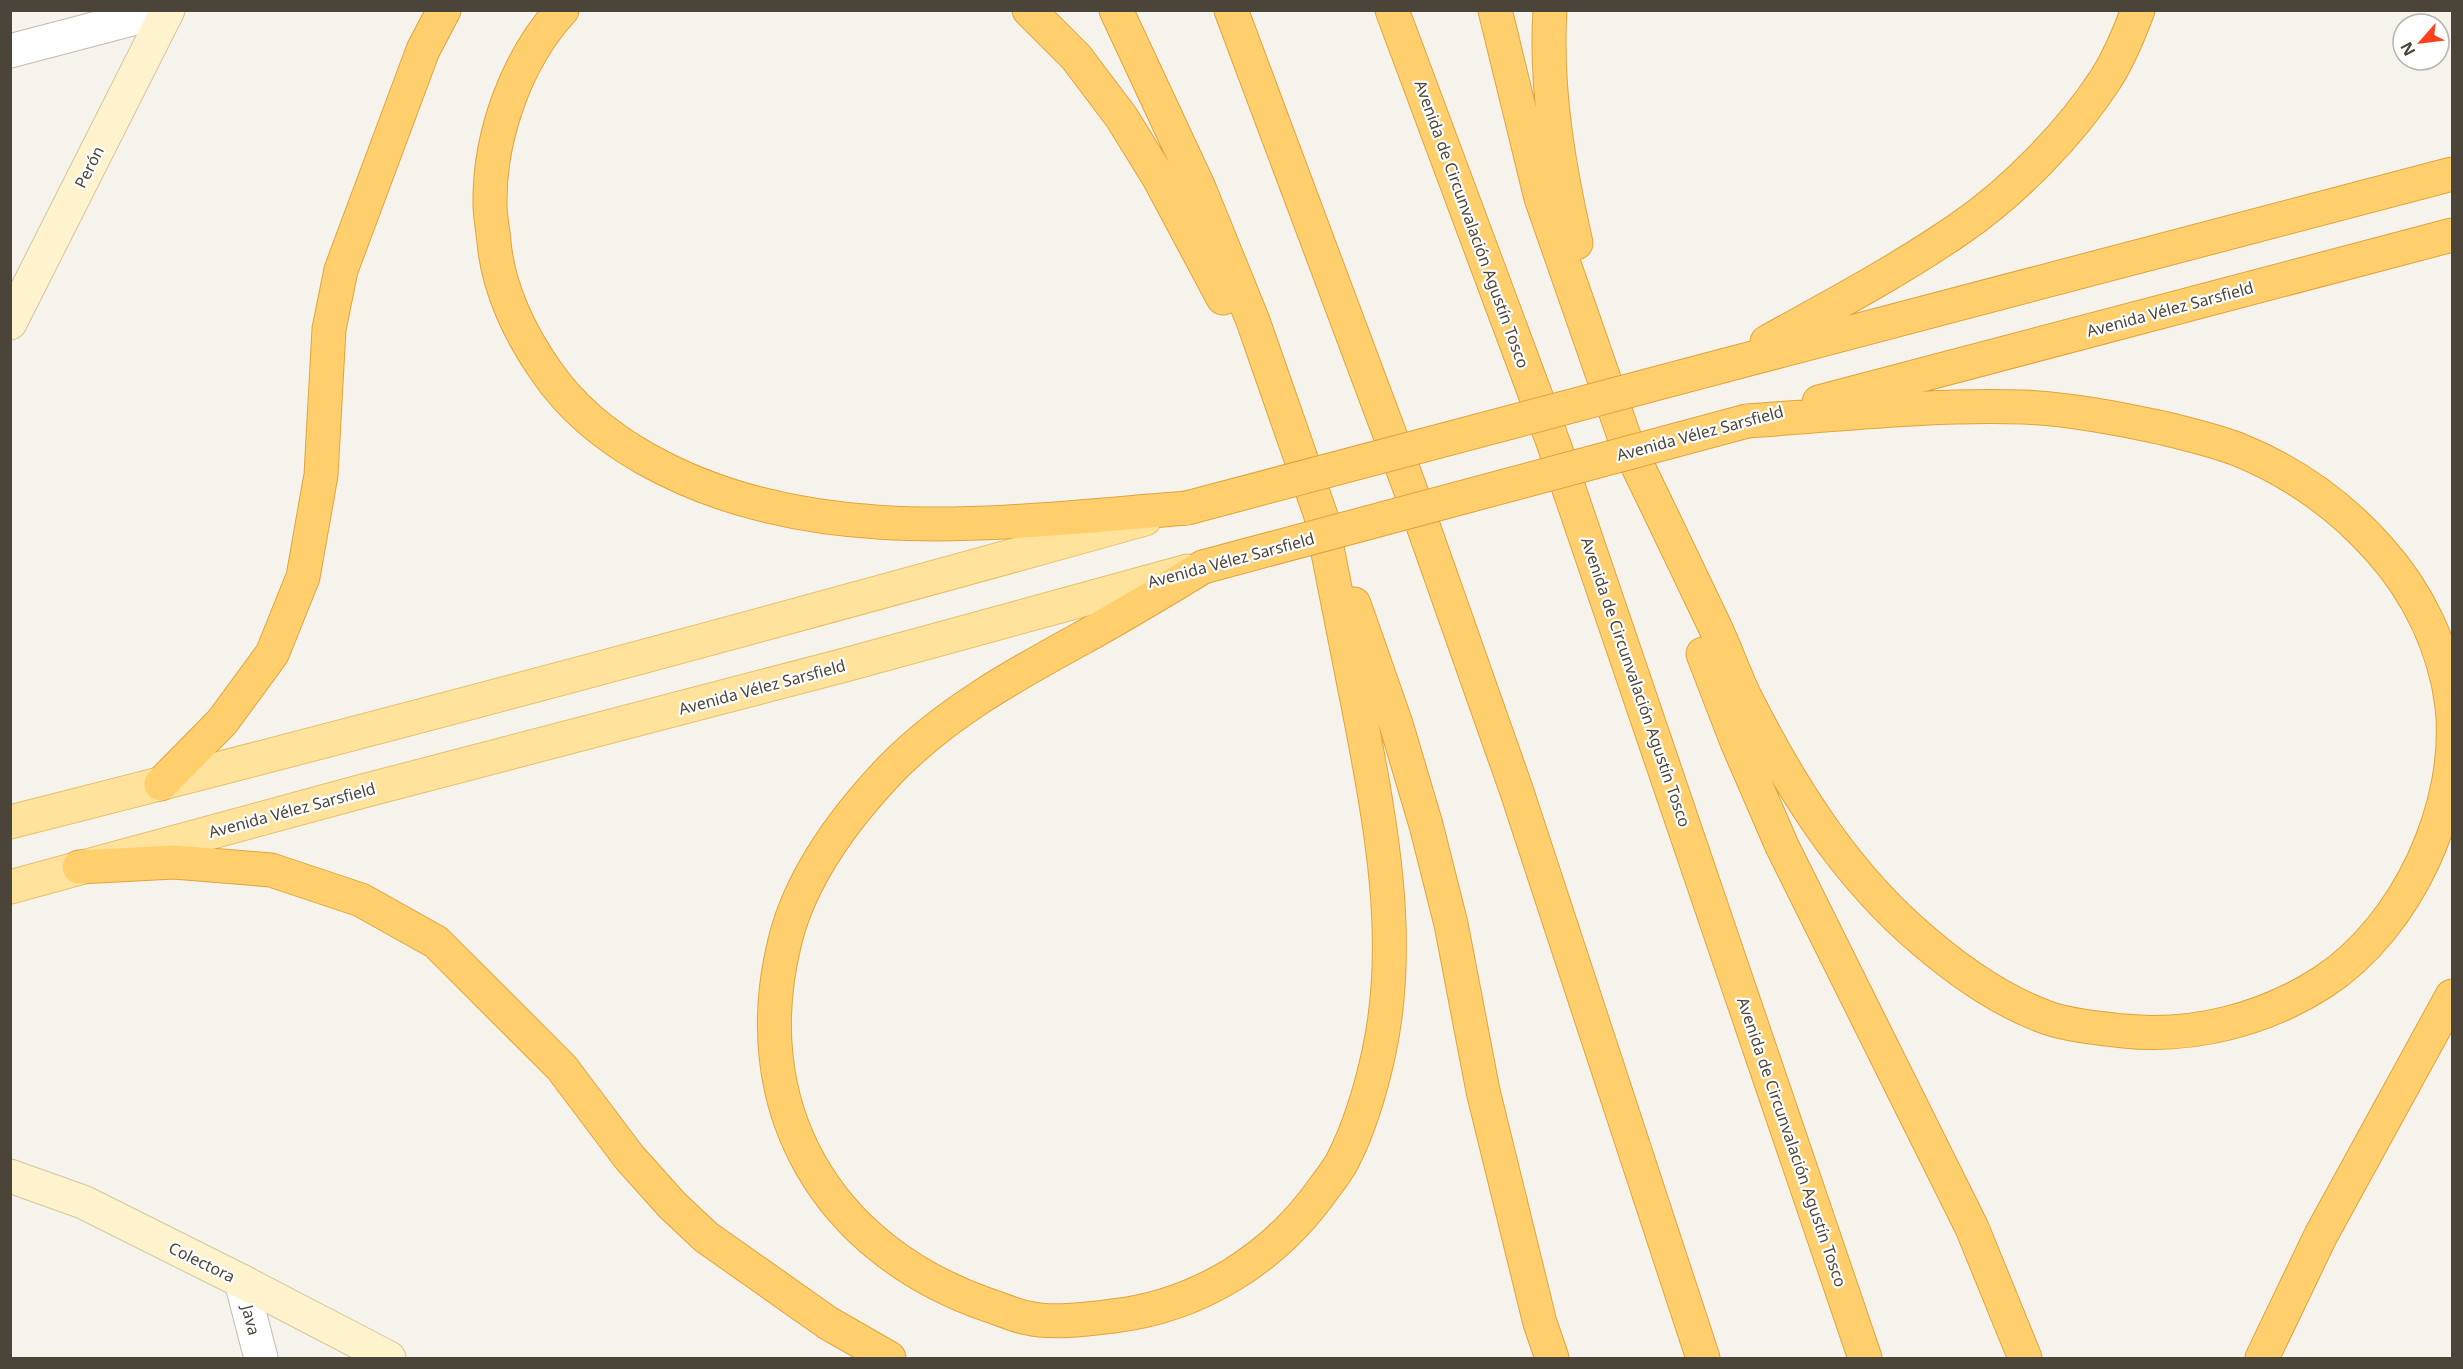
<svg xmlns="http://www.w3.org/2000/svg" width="2463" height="1369" font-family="'Noto Sans',sans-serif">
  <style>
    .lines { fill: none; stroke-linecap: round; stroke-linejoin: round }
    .street-casing { stroke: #c2bbae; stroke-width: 35 }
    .secondary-casing { stroke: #d6c79b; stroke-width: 35 }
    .primary-casing { stroke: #e6c16a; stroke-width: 35 }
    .highway-casing { stroke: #e0a43c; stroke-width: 35 }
    .street { stroke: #fff; stroke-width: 33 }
    .secondary { stroke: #fff3cd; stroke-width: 33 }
    .primary { stroke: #ffe39c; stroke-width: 33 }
    .highway { stroke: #ffcf6e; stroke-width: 33 }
    .highway-bridge-casing { stroke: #e0a43c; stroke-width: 35; stroke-linecap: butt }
    .highway-bridge { stroke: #ffcf6e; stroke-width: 33 }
    .labels { text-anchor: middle; stroke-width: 4.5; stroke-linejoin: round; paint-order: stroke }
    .street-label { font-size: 16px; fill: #4b4439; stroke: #fff }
  </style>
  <rect width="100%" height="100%" fill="#f6f3ec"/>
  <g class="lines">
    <defs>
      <path id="street" d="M10,51l156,-41
        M241,1281l20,77"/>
      <path id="secondary" d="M10,323l158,-313
        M10,1176l73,26 158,79 148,77"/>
      <path id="primary" d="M10,822c380,-96 758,-198 1135,-303
        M10,887l353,-96 482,-126 343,-94"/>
      <path id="highway" d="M562,10c-46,50 -73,127 -72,194 0,13 3,26 4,38 4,46 26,92 52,129 26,38 61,66 100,88 165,93 361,63 541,49
        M1029,10l47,47 46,61 37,60 64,120
        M1116,10l83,178 54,133 76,218
        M1231,10l177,473 108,306 187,569
        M1392,10l161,432 312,916
        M1495,10l46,188 91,261
        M1550,10c-5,78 9,158 26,233
        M1767,342c65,-36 131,-71 192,-113 53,-36 111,-95 146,-149 14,-21 24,-46 33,-70
        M1726,365l726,-191
        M1819,402l633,-167
        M1624,438c31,63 61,126 91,189 11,23 19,47 30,70 43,85 94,168 165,232 40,36 87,71 138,89 24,8 50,10 76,13 68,7 140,-11 199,-49 84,-55 140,-176 129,-276 -7,-58 -34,-114 -73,-157 -39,-44 -87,-78 -142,-100 -24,-9 -50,-15 -74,-21 -47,-10 -94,-19 -141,-21 -91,-3 -184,8 -275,14
        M1203,567c-36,22 -73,44 -110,65 -71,39 -143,77 -201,136 -45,47 -89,105 -106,169 -44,169 40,312 202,368 13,4 27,11 40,13 24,6 60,1 85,-2 86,-10 161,-57 211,-128 6,-8 13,-17 18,-26 17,-33 29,-73 37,-110 24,-112 2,-227 -19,-337 -13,-66 -26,-132 -39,-198
        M1354,604l42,120 30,101 25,99 32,167 57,232 12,35
        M1703,654l34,88 45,104 190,382 53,130
        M161,784l61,-62 50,-68 31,-77 18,-102 8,-146 12,-59 82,-220 21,-40
        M79,867l95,-5 97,8 90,30 75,42 126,126 67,89 43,48 34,32 122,86 61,35
        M2262,1358l59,-123 131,-239"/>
    </defs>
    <!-- street casing -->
    <use href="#street" class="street-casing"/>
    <!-- secondary casing -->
    <use href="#secondary" class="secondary-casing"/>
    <!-- primary casing -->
    <use href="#primary" class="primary-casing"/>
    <!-- highway casing -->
    <use href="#highway" class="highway-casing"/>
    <!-- street -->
    <use href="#street" class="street"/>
    <!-- secondary -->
    <use href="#secondary" class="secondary"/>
    <!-- primary -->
    <use href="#primary" class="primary"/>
    <!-- highway -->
    <use href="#highway" class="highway"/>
    <defs>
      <path id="highway-bridge" d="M1187,508l539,-143
        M1203,567l544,-146"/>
    </defs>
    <!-- highway-bridge casing -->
    <use href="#highway-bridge" class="highway-bridge-casing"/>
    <!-- highway-bridge -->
    <use href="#highway-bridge" class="highway-bridge"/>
  </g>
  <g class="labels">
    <!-- street labels -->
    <g class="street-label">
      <text transform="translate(89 167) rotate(-63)" y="6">Perón</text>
      <text transform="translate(1472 224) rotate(70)" y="6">Avenida de Circunvalación Agustín Tosco</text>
      <text transform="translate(2170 309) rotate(-15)" y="6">Avenida Vélez Sarsfield</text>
      <text transform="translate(1700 433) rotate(-15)" y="6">Avenida Vélez Sarsfield</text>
      <text transform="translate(1231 560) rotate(-15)" y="6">Avenida Vélez Sarsfield</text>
      <text transform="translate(1636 682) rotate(71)" y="6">Avenida de Circunvalación Agustín Tosco</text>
      <text transform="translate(762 687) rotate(-15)" y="6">Avenida Vélez Sarsfield</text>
      <text transform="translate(292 810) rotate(-15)" y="6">Avenida Vélez Sarsfield</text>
      <text transform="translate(1792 1142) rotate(71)" y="6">Avenida de Circunvalación Agustín Tosco</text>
      <text transform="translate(202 1262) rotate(26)" y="6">Colectora</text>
      <text transform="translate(251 1320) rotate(76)" y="6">Java</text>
    </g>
  </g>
  <!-- border -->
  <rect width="2463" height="1369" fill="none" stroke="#4b4439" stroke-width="24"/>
  <!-- north arrow -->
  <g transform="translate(2421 42) rotate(242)"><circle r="28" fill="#ffffff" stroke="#b7b4b0" stroke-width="1.5"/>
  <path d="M0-4.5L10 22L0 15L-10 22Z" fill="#fc3f1d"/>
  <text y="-9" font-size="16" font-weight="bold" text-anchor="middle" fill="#4b4439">N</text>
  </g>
</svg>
